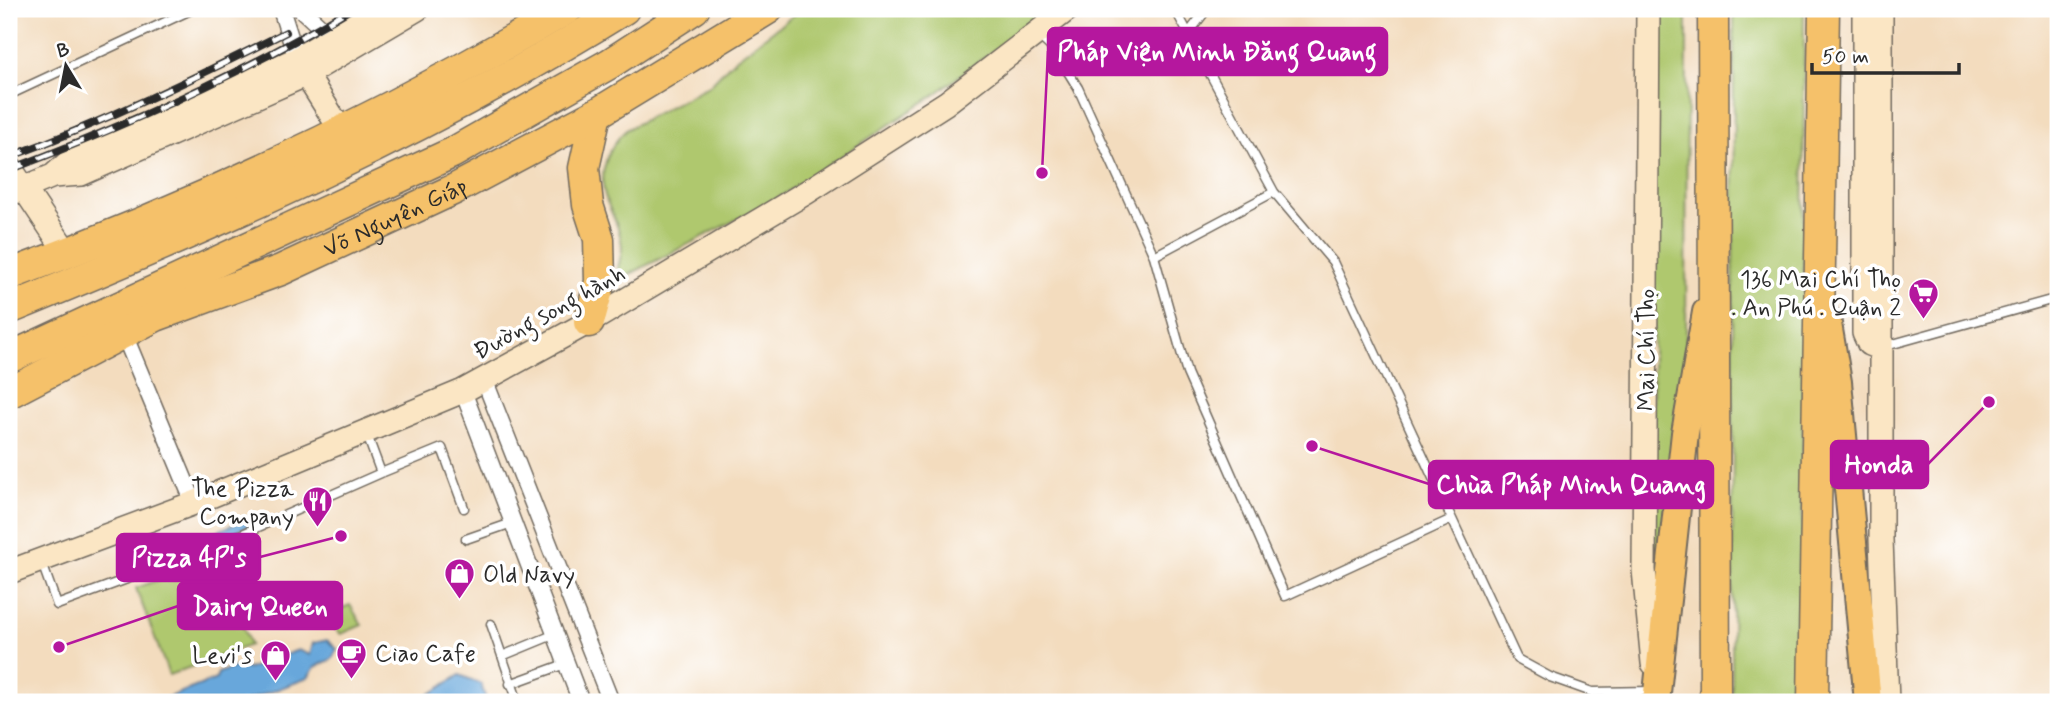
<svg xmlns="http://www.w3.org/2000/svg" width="2067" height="711" font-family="Mynerve,sans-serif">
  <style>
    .green { fill: #afc86e; stroke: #6d7a4c; stroke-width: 2 }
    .water { fill: #68a7db; stroke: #4a6983; stroke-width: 2 }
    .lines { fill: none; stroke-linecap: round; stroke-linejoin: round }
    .lane-casing { stroke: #71695e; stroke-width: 11 }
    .street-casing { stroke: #71695e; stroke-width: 19 }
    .secondary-casing { stroke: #71695e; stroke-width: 26 }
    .primary-casing { stroke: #71695e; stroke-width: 30 }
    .highway-casing { stroke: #71695e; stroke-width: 33 }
    .lane { stroke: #fff; stroke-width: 8 }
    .street { stroke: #fff; stroke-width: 16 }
    .secondary { stroke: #fbe6c4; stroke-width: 23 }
    .primary { stroke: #f5c16b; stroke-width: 26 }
    .highway { stroke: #f5c16b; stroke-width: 30 }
    .rail-casing { stroke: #2b2b2b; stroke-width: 8 }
    .rail { stroke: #fff; stroke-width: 5; stroke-dasharray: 16; stroke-linecap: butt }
    .labels { text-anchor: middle; stroke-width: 7; stroke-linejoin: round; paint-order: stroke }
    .street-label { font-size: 24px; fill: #2b2b2b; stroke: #fff }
    .poi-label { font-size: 24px; fill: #2b2b2b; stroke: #fff; text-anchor: end }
    .leader { fill: none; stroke: #b5179e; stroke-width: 2.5 }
    .callout-dot { fill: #b5179e; stroke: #fff; stroke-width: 2.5 }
    .callout { fill: #b5179e; stroke: #b5179e; stroke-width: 2.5 }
    .callout-label { font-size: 26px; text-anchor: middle; font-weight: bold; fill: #fff }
  </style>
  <rect width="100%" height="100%" fill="#fff"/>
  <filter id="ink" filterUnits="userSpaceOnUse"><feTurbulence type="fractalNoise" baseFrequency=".0143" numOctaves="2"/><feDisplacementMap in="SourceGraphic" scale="14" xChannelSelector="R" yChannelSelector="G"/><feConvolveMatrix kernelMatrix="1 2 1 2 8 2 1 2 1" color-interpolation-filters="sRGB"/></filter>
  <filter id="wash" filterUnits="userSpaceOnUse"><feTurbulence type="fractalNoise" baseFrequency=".00686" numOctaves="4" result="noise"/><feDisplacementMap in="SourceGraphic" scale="28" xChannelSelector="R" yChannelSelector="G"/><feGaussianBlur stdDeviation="1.57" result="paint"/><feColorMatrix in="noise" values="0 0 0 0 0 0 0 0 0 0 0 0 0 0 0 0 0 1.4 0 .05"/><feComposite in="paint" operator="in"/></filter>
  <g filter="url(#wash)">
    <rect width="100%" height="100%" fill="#f3dcbe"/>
    <!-- green -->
    <path class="green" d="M802,9h247l-119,89 -155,102 -153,78 -5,-4c1,-9 5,-19 5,-27 -1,-17 -10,-32 -16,-48 -9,-25 2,-53 21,-70l83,-44 24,-25z
      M1653,9h34l-1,363 -27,188 -6,2z
      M1734,9h70l-2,693h-70z
      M217,558l33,87 -81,30 -33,-87z
      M350,605l12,20 -21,9 -8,-7 4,-7 -4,-8z"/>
    <!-- water -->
    <path class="water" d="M253,516l3,7 -95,40 -2,-7z
      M327,640l10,9 -5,10 -17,8 -7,11 -65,24h-87l60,-23 2,-6 19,-7 11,3 50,-19 12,5 3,-12z
      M460,675l21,9 5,16 -68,2z"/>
  </g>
  <g filter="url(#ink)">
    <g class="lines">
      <defs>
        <path id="lane" d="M1188,34l19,-25
          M1039,36l16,15 23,37 76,168 120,-64
          M9,95l184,-86
          M1154,256l33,117 98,223 167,-77 -119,-257 -59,-70 -99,-183
          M1882,347l176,-49
          M381,473l61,-25 22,60
          M1452,519l65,140 33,18 42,15 61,-1
          M466,539l46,-16
          M42,563l15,42 156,-58 168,-74 -14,-38
          M491,624l27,78
          M502,656l51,-21
          M510,684l55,-20"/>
        <path id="street" d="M281,9l16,50
          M301,9l37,34
          M121,327l73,176
          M484,379l127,323
          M463,391l118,311"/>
        <path id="secondary" d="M1648,9l-4,561 9,93
          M1864,9v324l5,11 10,4
          M1881,9v530l6,163
          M298,62l44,70
          M9,166l58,87
          M53,176l28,-2 224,-99 112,-66
          M9,194l44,-18 19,-17 225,-100 84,-50
          M9,572l185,-69 269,-112 126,-69 218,-130 139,-89 122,-94"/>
        <path id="primary" d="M1827,318l11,64 30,320
          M1656,702l29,-269 21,-121"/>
        <g id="highway">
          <path d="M1713,9l2,693"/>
          <path d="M9,275c194,-72 380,-161 558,-266"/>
          <path d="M9,309c211,-86 421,-179 615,-300"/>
          <path d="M589,322l11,-40 -1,-43 -11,-34 -4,-37 12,-54"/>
          <path d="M9,358l443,-205 157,-89 85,-55"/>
          <path id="s1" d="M9,393l147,-77 125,-46 174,-81 141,-75 172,-105"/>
          <path d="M1813,702l11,-693"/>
        </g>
      </defs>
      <!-- lane casing -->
      <use href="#lane" class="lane-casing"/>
      <!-- street casing -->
      <use href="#street" class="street-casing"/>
      <!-- secondary casing -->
      <use href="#secondary" class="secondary-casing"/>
      <!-- primary casing -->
      <use href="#primary" class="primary-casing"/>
      <!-- highway casing -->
      <use href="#highway" class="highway-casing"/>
      <!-- lane -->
      <use href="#lane" class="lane"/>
      <!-- street -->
      <use href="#street" class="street"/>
      <!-- secondary -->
      <use href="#secondary" class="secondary"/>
      <!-- primary -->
      <use href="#primary" class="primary"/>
      <!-- highway -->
      <use href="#highway" class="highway"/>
      <defs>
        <path id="rail" d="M9,157c95,-35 186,-79 277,-125
          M9,170c116,-44 234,-96 341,-161"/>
      </defs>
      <!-- rail casing -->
      <use href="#rail" class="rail-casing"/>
      <!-- rail -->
      <use href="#rail" class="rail"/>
    </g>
  </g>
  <!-- icons -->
  <defs>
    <symbol id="supermarket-pin" viewBox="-11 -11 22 30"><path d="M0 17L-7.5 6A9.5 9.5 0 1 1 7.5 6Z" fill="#b5179e" stroke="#fff"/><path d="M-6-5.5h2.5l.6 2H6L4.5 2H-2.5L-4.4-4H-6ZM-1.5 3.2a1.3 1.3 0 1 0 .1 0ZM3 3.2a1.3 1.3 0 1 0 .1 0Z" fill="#fff"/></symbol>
    <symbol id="restaurant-pin" viewBox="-11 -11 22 30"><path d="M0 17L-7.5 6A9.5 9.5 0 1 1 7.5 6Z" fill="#b5179e" stroke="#fff"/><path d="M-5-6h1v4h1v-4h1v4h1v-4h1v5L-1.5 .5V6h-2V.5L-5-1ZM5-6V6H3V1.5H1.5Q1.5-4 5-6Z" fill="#fff"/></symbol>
    <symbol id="shop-pin" viewBox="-11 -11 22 30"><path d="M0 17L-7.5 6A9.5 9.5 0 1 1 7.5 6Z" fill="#b5179e" stroke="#fff"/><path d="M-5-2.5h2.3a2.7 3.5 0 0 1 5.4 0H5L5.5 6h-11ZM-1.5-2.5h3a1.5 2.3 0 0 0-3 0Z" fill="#fff"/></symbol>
    <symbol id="cafe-pin" viewBox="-11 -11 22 30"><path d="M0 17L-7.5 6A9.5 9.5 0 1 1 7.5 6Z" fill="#b5179e" stroke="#fff"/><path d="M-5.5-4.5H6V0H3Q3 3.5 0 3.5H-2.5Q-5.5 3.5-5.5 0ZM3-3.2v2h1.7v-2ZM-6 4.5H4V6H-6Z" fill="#fff"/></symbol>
  </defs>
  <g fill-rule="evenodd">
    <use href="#supermarket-pin" x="1906" y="276" width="35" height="47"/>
    <use href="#restaurant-pin" x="300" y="484" width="35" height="47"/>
    <use href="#shop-pin" x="442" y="556" width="35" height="47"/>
    <use href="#cafe-pin" x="334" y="636" width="35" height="47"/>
    <use href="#shop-pin" x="258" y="638" width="35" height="47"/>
  </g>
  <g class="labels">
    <!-- street labels -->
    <g class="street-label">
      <text dy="8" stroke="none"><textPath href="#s1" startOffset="425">Võ Nguyên Giáp</textPath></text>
      <text transform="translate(549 312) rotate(-29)" y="8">Đường song hành</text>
      <text transform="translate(1646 350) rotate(-90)" y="8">Mai Chí Thọ</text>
    </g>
    <!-- poi labels -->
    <g class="poi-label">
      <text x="1901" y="287">136 Mai Chí Thọ<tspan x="1901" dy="28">. An Phú . Quận 2</tspan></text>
      <text x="294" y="496">The Pizza<tspan x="294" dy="28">Company</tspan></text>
      <text x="483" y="582" text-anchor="start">Old Navy</text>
      <text x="375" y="661" text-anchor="start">Ciao Cafe</text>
      <text x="252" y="663">Levi's</text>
    </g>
  </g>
  <!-- callouts -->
  <path class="leader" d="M1042 173L1048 51M1989 402L1928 464M1312 446L1429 484M341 536L260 557M59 647L178 606"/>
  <g class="callout-dot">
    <circle cx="1042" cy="173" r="7"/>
    <circle cx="1989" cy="402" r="7"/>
    <circle cx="1312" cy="446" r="7"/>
    <circle cx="341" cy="536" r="7"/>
    <circle cx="59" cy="647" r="7"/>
  </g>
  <g class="callout">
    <rect x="1048" y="28" width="339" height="47" rx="7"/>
    <rect x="1831" y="441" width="97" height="47" rx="7"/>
    <rect x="1429" y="461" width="284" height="47" rx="7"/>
    <rect x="117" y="534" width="143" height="47" rx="7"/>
    <rect x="178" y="582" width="164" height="47" rx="7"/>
  </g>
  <g class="callout-label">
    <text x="1217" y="60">Pháp Viện Minh Đăng Quang</text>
    <text x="1879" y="473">Honda</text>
    <text x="1571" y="493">Chùa Pháp Minh Quang</text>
    <text x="189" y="566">Pizza 4P's</text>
    <text x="260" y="615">Dairy Queen</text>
  </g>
  <!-- margin -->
  <rect width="2067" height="711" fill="none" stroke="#fff" stroke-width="35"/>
  <!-- north arrow -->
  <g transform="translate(66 66) rotate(350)" stroke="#ffffff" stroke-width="5" paint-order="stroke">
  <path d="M0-5L12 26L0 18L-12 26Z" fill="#2b2b2b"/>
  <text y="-10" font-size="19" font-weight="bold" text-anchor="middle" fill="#2b2b2b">B</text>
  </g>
  <!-- scale -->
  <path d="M1812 63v10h147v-10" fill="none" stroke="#2b2b2b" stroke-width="3.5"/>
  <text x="1822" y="63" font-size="21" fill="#2b2b2b" stroke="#ffffff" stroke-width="5" paint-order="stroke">50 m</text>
</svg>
